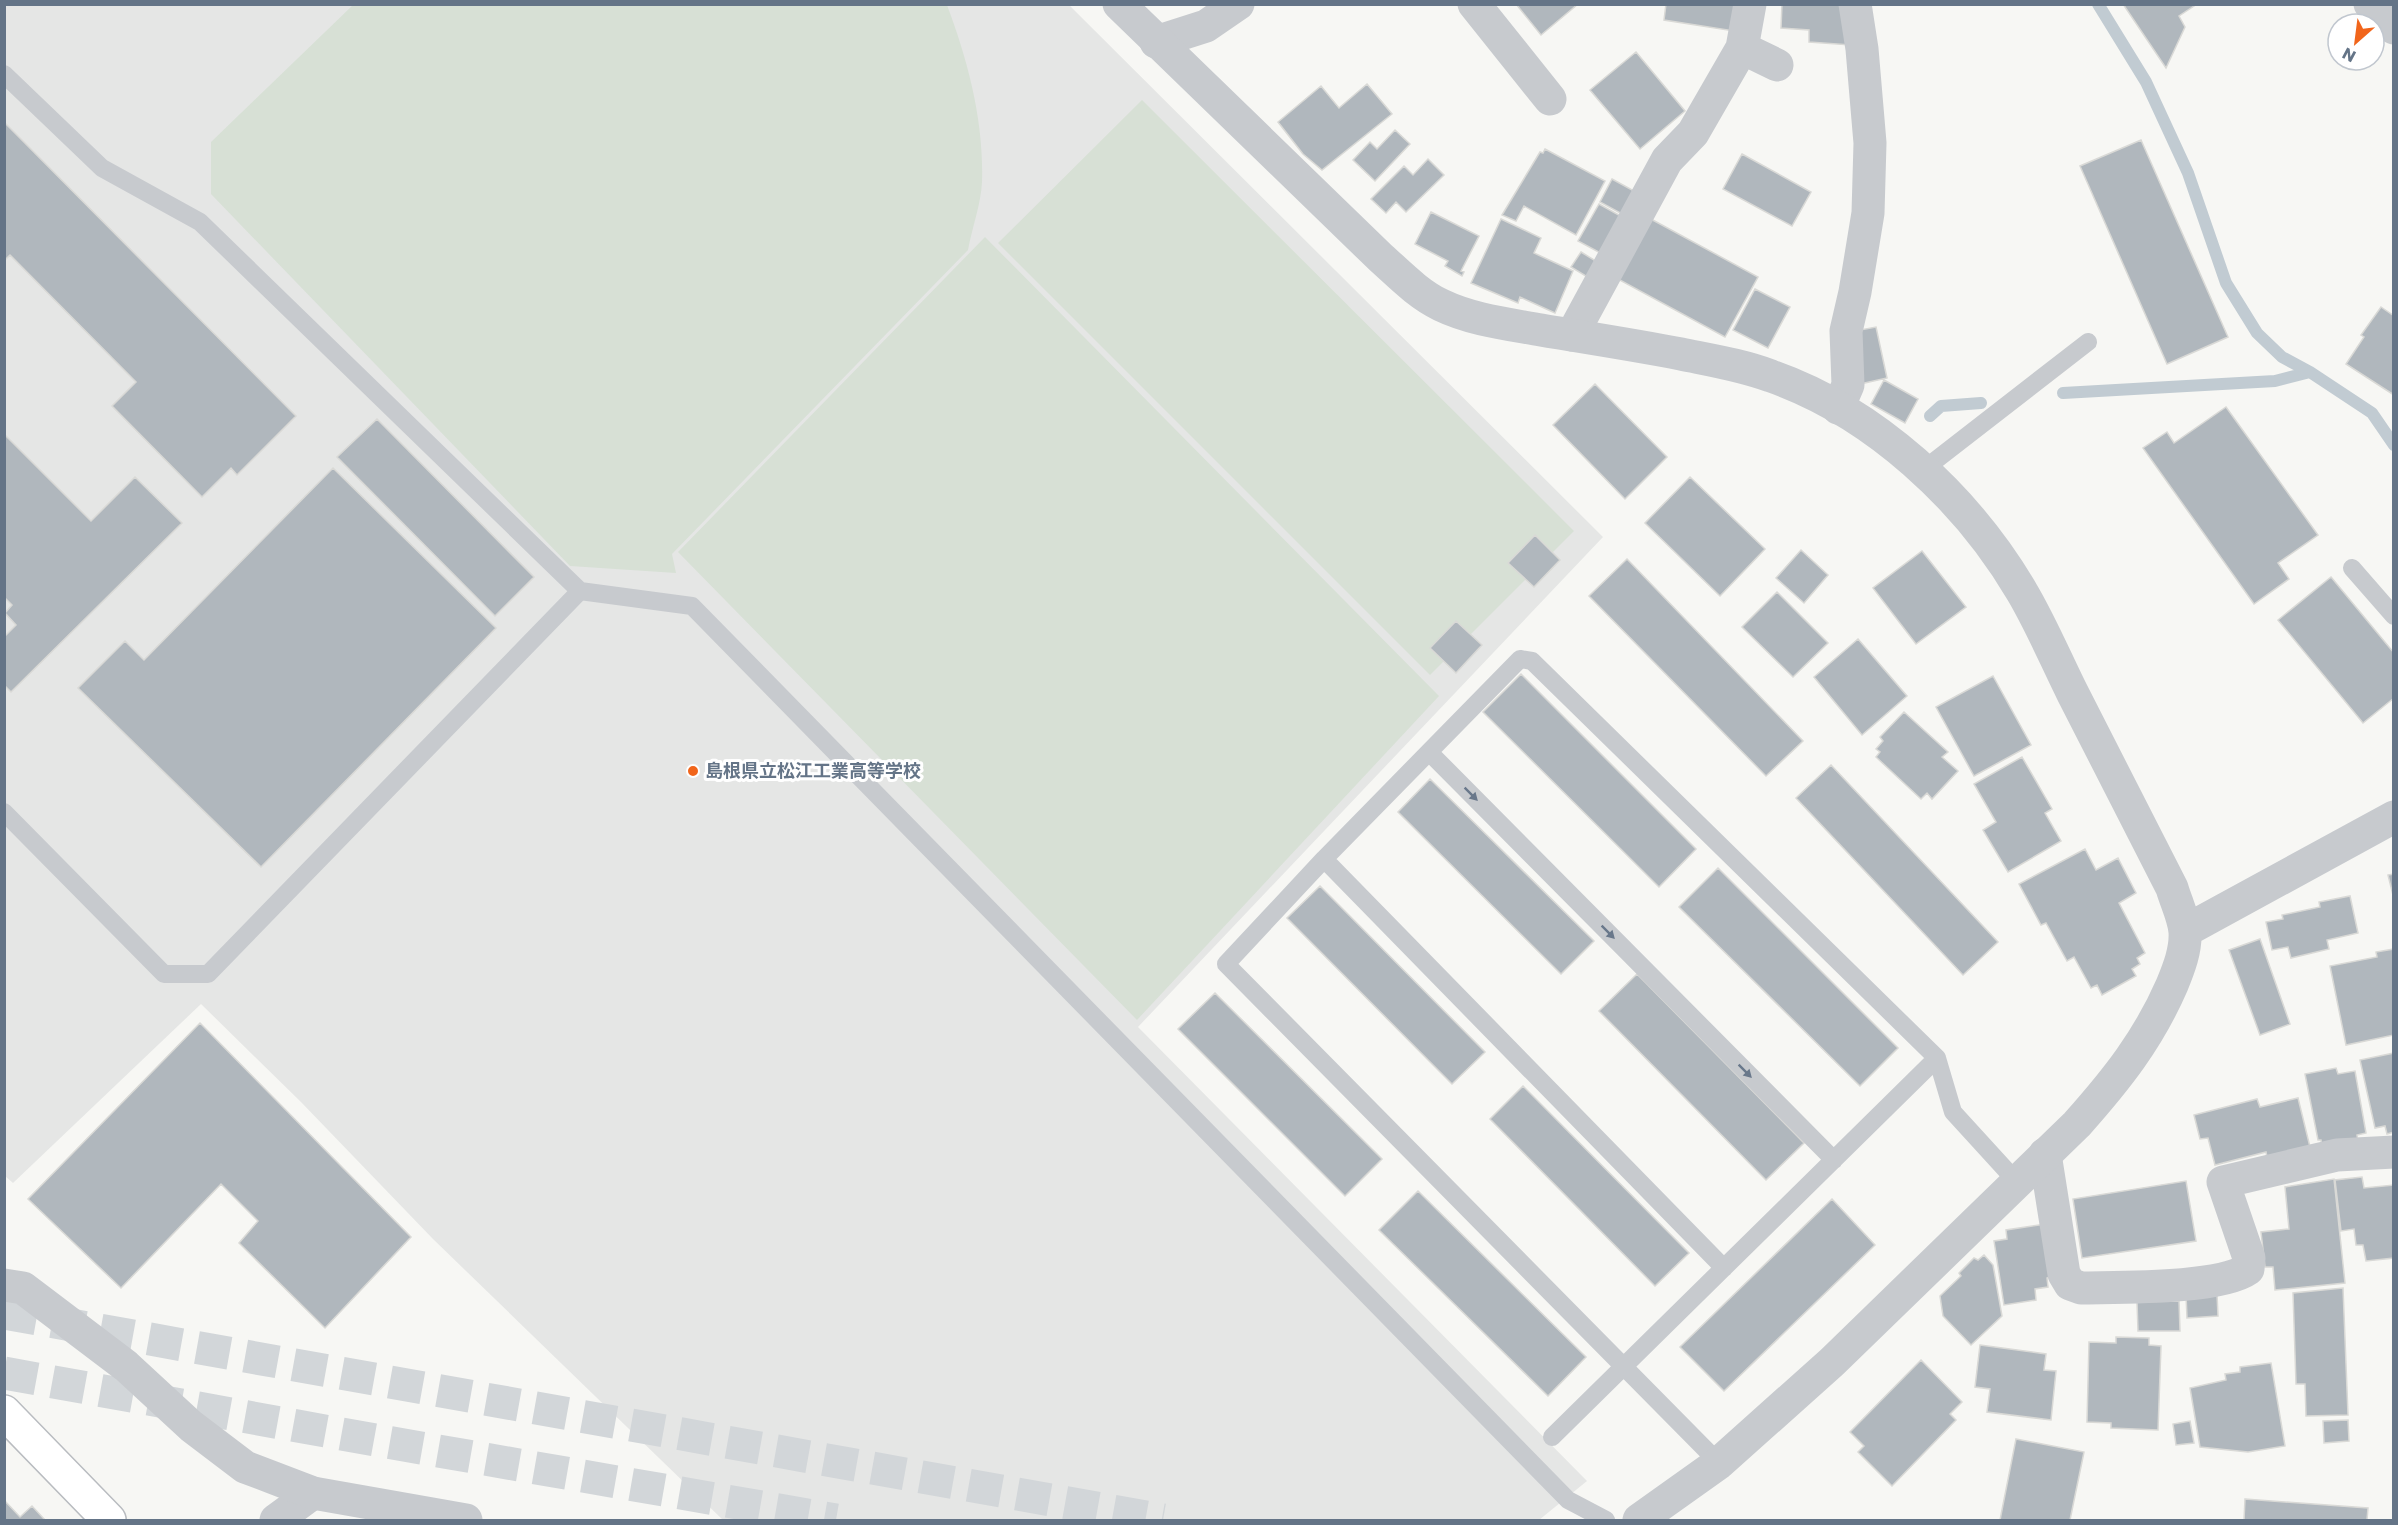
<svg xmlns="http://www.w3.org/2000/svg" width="2398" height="1525" font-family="Poppins,'Noto Sans JP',sans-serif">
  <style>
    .built { fill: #e5e6e5 }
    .green { fill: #d7e0d5 }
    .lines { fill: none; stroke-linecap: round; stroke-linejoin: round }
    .stream { stroke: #c1cbd2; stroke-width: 12 }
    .building { fill: #b0b7bd; stroke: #d9d9d6; stroke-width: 1.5 }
    .motorway-tunnel { stroke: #d2d6d9; stroke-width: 33; stroke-dasharray: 33 16; stroke-linecap: butt }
    .trunk-casing { stroke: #b9bcc0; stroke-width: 36 }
    .service { stroke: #c7cace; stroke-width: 18 }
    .minor { stroke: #c7cace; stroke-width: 33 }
    .tertiary { stroke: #c7cace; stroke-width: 33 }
    .trunk { stroke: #fff; stroke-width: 33 }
    .oneway { fill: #69788b }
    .poi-dot { fill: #f1651b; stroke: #fff; stroke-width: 2 }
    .labels { text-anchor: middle; stroke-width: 6; stroke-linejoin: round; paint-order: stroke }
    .poi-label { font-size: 18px; font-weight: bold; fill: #647487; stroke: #fff; text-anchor: start }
  </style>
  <rect width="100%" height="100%" fill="#f7f7f4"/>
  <!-- built -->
  <path class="built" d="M4,5h1065l534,532 -465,490 449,454 -48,39h-816l-290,-281 -132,-137 -100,-98 -188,179 -8,-7z"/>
  <!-- green -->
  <path class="green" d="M353,5h594c21,56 37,116 35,177 -1,22 -10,46 -14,68l-296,304 4,19 -106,-7 -359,-372v-52z
    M1142,100l432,431 -144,144 -432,-432z
    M985,237l454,459 -302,324 -459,-468z"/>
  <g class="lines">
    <!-- stream -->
    <path class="stream" d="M2098,4l48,78 42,91 38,110 31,50 25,24 28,15 62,41 22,32
      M2063,393l212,-12 35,-9
      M1930,416l11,-10 40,-3"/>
  </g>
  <!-- building -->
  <path class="building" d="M1516,4h62l-37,31z
    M1666,4h72l-4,27 -70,-11z
    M1782,4h66l3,41 -42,-3v-12l-28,-2z
    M2123,4h74l-18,12 6,11 -19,41z
    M1636,52l49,59 -45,38 -50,-59z
    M1367,84l25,30 -70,56 -19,-16 -25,-32 43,-36 18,22z
    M4,122l292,294 -59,59 -6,-7 -29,29 -90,-91 24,-24 -126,-127 -6,6z
    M1395,130l15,14 -35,37 -22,-21 17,-18 7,7z
    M2141,140l87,197 -61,27 -87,-198z
    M1545,149l60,32 -29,54 -52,-29 -8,15 -14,-6 38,-63 3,1z
    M1742,154l69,38 -19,34 -69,-37z
    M1428,159l16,16 -38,37 -10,-10 -10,11 -15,-14 33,-33 9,9z
    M1612,179l22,12 -12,23 -22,-12z
    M1599,204l27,15 -20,37 -28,-15z
    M1431,212l48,24 -18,35 3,1 -2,4 -17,-10 3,-5 -33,-17z
    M1649,218l109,59 -33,60 -109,-59z
    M1501,219l40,19 -7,15 39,18 -18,42 -35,-16 -2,6 -47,-20z
    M1581,252l18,11 -10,15 -18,-11z
    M1755,289l35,18 -22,41 -35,-18z
    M2381,307l13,9v79l-48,-31 18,-27 -3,-2z
    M1876,327l11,51 -27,6 -11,-52z
    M1884,380l34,19 -13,24 -34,-19z
    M1595,384l72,73 -42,42 -72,-74z
    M2226,407l92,128 -40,28 11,16 -35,25 -111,-156 24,-16 7,11z
    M377,419l157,158 -39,39 -158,-159z
    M4,434l87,87 44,-44 47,46 -171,169 -7,-7v-48l12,-12 -11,-12 7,-8 -8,-8z
    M333,468l163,160 -235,239 -183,-179 47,-47 19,19z
    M1690,477l75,72 -45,47 -75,-73z
    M1535,535l25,25 -26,27 -26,-24z
    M1801,550l27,25 -24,28 -28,-25z
    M1922,551l44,56 -50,37 -43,-56z
    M1627,559l176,182 -37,35 -177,-180z
    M2331,577l63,76v45l-31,25 -85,-103z
    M1777,592l51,51 -35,34 -51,-50z
    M1456,621l26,24 -26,28 -26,-25z
    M1858,639l49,57 -45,39 -48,-58z
    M1521,674l175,175 -37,38 -176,-175z
    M1993,676l38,69 -57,31 -38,-69z
    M1904,712l44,40 -6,5 16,14 -26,28 -5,-6 -6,6 -45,-42 4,-5 -4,-3 7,-8 -3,-4z
    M2022,757l30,52 -7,4 16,28 -53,31 -25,-42 13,-8 -22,-38z
    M1831,765l167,177 -35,33 -167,-177z
    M1430,779l164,162 -33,33 -163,-162z
    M2085,849l11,21 22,-12 18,35 -17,10 26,50 -8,5 3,6 -8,5 4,7 -34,19 -5,-10 -6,3 -17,-31 -7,4 -21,-38 -5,2 -22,-41z
    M1718,868l180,180 -38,38 -181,-179z
    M2394,874v25l-6,-24z
    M1320,886l165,166 -33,32 -165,-166z
    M2350,896l8,37 -31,7 2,9 -38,9 -3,-11 -16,3 -6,-28 17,-3 -1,-4 38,-8 -1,-5z
    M2260,939l30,85 -30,11 -31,-85z
    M2394,949v86l-48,10 -16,-79 47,-9 -1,-5z
    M1637,974l167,169 -38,37 -167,-169z
    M1215,993l167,166 -37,37 -167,-167z
    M200,1023l211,214 -86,91 -86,-85 19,-22 -37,-37 -100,104 -93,-89z
    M2394,1053v79l-7,2 -2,-8 -10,2 -15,-68z
    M2336,1068l2,6 17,-3 11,62 -9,2 1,6 -36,6 -1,-7h-3l-13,-66z
    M1523,1086l166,167 -34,33 -165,-167z
    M2298,1098l12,49 -43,10 -1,-5 -51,13 -7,-27 -8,1 -6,-24 63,-16 3,8z
    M2362,1177l2,11 30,-3v73l-28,3 -3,-16h-7l-2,-16 -13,2 -6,-51z
    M2334,1179l11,104 -70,7 -2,-23h-8l-4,-35 28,-3 -4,-42z
    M2186,1181l10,60 -114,17 -9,-59z
    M1418,1191l168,166 -38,39 -169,-166z
    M1832,1199l43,46 -151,146 -44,-44z
    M2046,1224l7,52 -6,2 1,9 -13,2 1,11 -32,5 -10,-64 13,-2 -1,-9z
    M1984,1255l9,10 9,51 -31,29 -28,-29 -3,-20 21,-20 -2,-3 15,-15 4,2z
    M2343,1288l5,127 -42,1 -1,-32h-9l-3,-91z
    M2217,1294l1,22 -31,2 -1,-23z
    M2179,1301l1,30h-42l-1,-29z
    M2116,1337l33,1v7l12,1 -3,84 -47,-2v-5l-24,-1 2,-80 27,1z
    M1980,1345l66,9 -2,16 12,1 -5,49 -64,-8 3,-23 -15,-2z
    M1921,1360l41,42 -12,12 6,6 -64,66 -34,-34 6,-6 -14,-14z
    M2271,1363l14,83 -37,6 -48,-5 -10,-59 36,-8 -1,-6 15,-2v-5z
    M2348,1420l1,21 -25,2 -1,-22z
    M2190,1421l4,22 -18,2 -3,-21z
    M2016,1439l68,13 -14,68h-70z
    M2245,1499l123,9 -1,12h-123z
    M4,1500l16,17 12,-11 13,14h-41z"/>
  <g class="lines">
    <!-- motorway-tunnel -->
    <path class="motorway-tunnel" d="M4,1313l1159,207
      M4,1373l371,67 461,80"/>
    <defs>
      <path id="trunk" d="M4,1412l105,108"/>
    </defs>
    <!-- trunk casing -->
    <use href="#trunk" class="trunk-casing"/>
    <!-- service -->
    <path class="service" d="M4,74l98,94 98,54 380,369 112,15 876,894 38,20
      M1923,470l165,-128
      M2352,568l42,48
      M1429,752l405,408
      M4,812l160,162h44l372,-383
      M1324,859l400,409
      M1552,1437l385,-379
      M1719,1463l-493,-499 98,-105 196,-200 12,2 405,397 16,54 63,69"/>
    <!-- minor -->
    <path class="minor" d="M1474,4l76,95
      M2370,4l24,24
      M1156,42l50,-16 32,-22
      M1742,48l35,17
      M1572,335l95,-175 26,-27 49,-85 8,-44
      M1838,408l10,-23 -2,-54 9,-39 13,-79 2,-70 -8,-94 -7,-45
      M2045,1154l19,120 6,10 11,4c38,-1 139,1 167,-19l1,-11 -26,-76 114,-27 57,-3
      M276,1520l37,-27"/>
    <!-- tertiary -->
    <path class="tertiary" d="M1119,4l262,254c19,17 37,36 60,47 31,15 67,19 100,25 47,8 93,15 140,24 29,6 61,11 90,22 103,36 196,122 251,216 19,32 34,68 51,102 33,65 66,129 99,194 4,14 12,30 13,44 1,18 -6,36 -13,53 -24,55 -55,94 -95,139l-245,238 -113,101 -80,57
      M2185,931l209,-114
      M4,1285l19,3 103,78 65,60 54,41 68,26 153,27"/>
    <!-- trunk -->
    <use href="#trunk" class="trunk"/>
  </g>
  <!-- one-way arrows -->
  <defs><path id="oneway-solid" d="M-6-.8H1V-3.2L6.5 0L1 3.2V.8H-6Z" transform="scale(1.5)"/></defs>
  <g class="oneway">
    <use href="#oneway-solid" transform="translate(1471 794) rotate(45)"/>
    <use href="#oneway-solid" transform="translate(1608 932) rotate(45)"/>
    <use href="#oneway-solid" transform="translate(1745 1071) rotate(45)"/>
  </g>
  <!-- markers -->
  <circle class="poi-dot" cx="693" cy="771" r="6"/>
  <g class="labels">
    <!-- poi labels -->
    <g class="poi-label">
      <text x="705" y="777">島根県立松江工業高等学校</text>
    </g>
  </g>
  <!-- border -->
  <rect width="2398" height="1525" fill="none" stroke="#647487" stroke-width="12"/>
  <!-- north arrow -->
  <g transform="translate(2356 42) rotate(208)"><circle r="28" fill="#ffffff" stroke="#c1c7cf" stroke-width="1.5"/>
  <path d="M0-4.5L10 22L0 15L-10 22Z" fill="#f1651b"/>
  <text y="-9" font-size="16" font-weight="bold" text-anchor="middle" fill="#647487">N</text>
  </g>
</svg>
